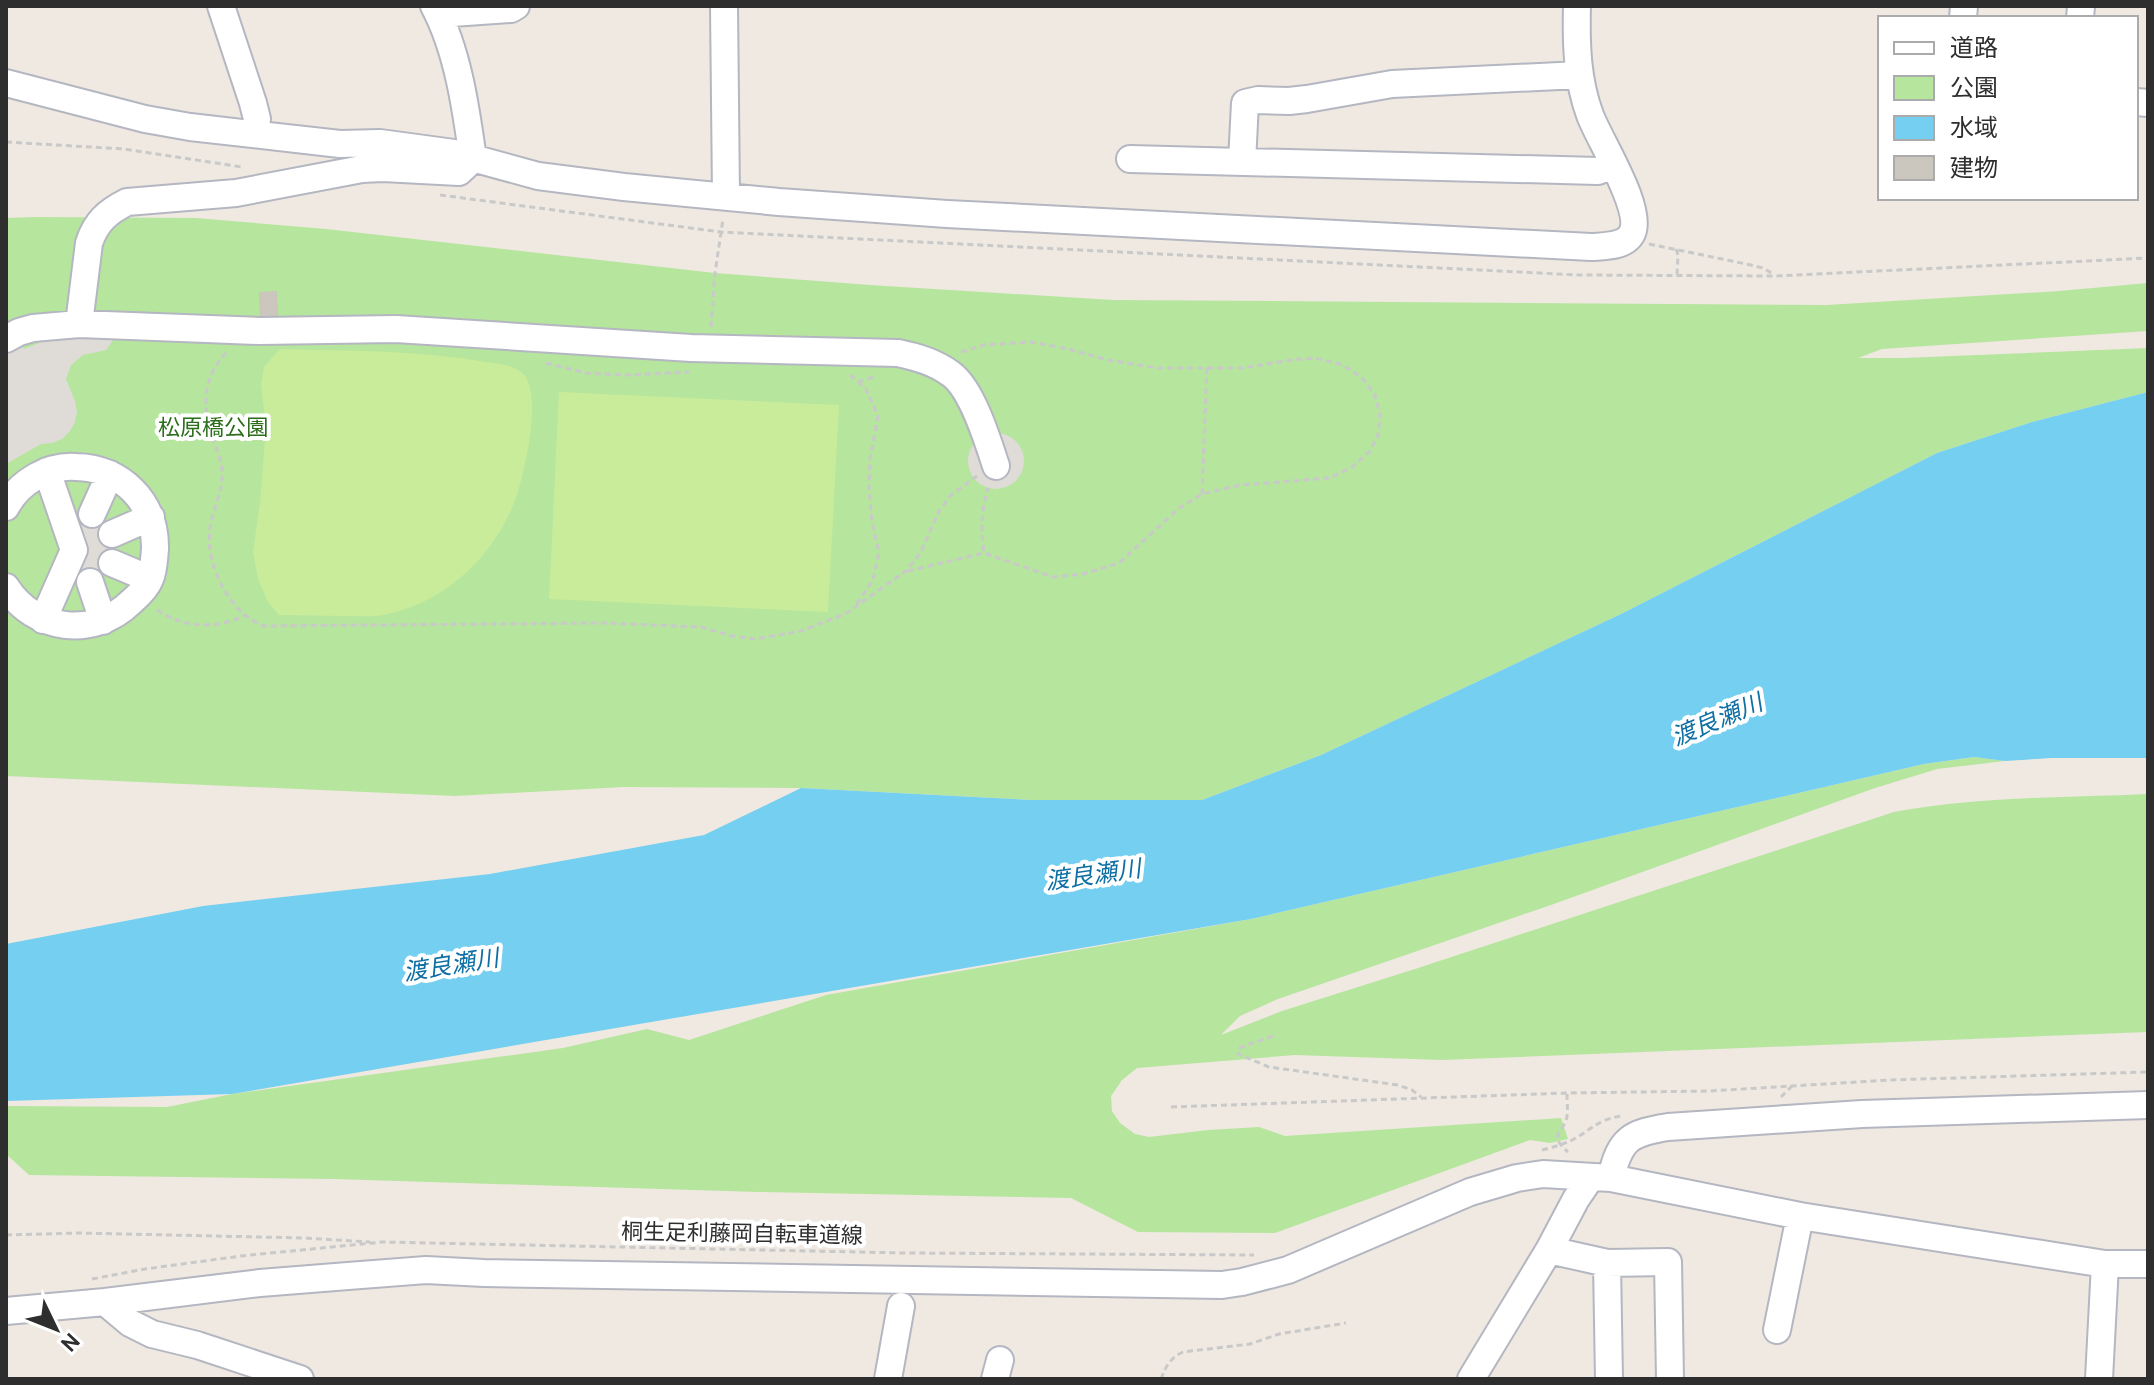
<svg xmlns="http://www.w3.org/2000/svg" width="2154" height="1385" font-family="Cabin,'Noto Sans JP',sans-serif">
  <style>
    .green { fill: #b6e59e }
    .pitch { fill: #c9ec9a }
    .plaza { fill: #dfdcd8 }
    .water { fill: #75cff0 }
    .pier { fill: #efe9e1 }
    .building { fill: #cbc7bf; stroke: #cbc5ba; stroke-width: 2 }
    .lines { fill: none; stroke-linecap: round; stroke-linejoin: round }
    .minor-casing { stroke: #b4b7c1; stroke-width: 30 }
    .path { stroke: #c9c9c9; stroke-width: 3; stroke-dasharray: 6 4; stroke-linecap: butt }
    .minor { stroke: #fff; stroke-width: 26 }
    .labels { text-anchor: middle; stroke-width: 8; stroke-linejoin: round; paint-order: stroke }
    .park-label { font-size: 22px; fill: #2c6e1b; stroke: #fff }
    .street-label { font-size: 22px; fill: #2e2e2e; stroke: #fff }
    .water-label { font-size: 24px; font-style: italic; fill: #0d6fa3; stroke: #fff }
  </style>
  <rect width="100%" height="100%" fill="#efe9e1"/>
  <!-- green -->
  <path class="green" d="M34,217l162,1 130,11 389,44 155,12 243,15 714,5 232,-14 89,-8v48l-266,18 -24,9h45l245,-10v44l-116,30 -95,31 -316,161 -300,141 -119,45h-172l-229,-12 -177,-1 -169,9 -449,-20v-558z
    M1974,757l31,4 -68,8 -62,19 -324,117 -273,94 -38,17 -19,19 61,-24 133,-42 479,-157c83,-16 170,-14 254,-18v238l-706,28 -147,-5 -158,13 -15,12 -11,16 1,15 8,12 15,11 14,3 59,-7 51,-3 26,9 276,-18 7,21 -18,4 -20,-3 -255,93 -137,-1 -67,-34 -313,-6 -424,-13 -305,-4 -23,-21v-48l161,1 65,-13 331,-46 84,-19 42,11 137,-45 425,-76 673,-155z"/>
  <!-- pitch -->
  <path class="pitch" d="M280,349c69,2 138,1 206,13 12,2 25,2 35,10 15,11 11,47 9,64 -3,19 -7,40 -13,59 -20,59 -72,109 -134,120 -10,2 -21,1 -31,1 -24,0 -48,-1 -73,-1l-11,-13 -10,-23 -5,-27 7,-50 6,-74 -5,-44 3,-17z
    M559,392l280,13 -11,207 -279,-13z"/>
  <!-- plaza -->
  <path class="plaza" d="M62,332l51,4v4l-7,10 -23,5 -12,10 -5,14 9,22 2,11 -2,10 -5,9 -8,8 -10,4 -11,1 -35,20v-113l14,-9 4,7 18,-7 20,-3z
    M968 461a28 28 0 1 1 56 0a28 28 0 1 1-56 0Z
    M72,511h10l20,9 10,14 2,9v10l-9,19 -7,6 -18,7 -11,-1z"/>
  <!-- water -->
  <path class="water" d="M2148,392v366h-94l-49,3 -31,-4 -50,7 -673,155 -1019,175 -226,7v-157l197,-38 287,-32 214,-39 97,-47 229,12h172l119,-45 300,-141 316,-161 95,-31z"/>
  <!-- pier -->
  <path class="pier" d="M2054,758h94v4h-94l-49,3 -16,-2z"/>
  <!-- building -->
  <path class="building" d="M276,292l1,28 -16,1 -1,-28z"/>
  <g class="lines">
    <defs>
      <path id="minor" d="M221,6l32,97 4,16 -2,15
        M724,6l2,190
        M438,14l73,-5 5,-3
        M1963,18l1,-12
        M2080,18l1,-12
        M6,83l139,36 45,8 150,17 40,-1 74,10 84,23 86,11 155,15 168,12 644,33c13,-1 32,0 40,-12 15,-23 -32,-95 -41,-120 -13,-35 -14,-71 -13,-109
        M2136,102l12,1
        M1130,159l468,12 15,-6
        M1242,162l3,-59 13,-3 31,1 18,-2 85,-15 187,-9
        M79,324l10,-81c7,-21 18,-31 38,-41l109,-9 126,-24 21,-1 76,4 14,-13c-7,-50 -15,-108 -39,-153
        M6,339l13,-7 14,-4 46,-4 180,7 137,-2 295,19 207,5c19,4 37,9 53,21 21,15 37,67 45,92
        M6,507c13,-25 42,-42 70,-40 46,1 80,35 79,82 -1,9 -1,21 -5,30 -3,8 -12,17 -19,23 -38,37 -97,29 -125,-15
        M92,514l18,-40
        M112,534l39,-17
        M112,563l38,16
        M90,582l13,39
        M43,620l31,-70 -27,-79
        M1611,1178c9,-40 20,-45 57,-51l194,-13 286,-9
        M1549,1250l58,13 61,-1 2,117
        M1607,1263l2,116
        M105,1302l25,21 22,11 45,11 103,34
        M6,1311l99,-9 155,-19 88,-7 78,-6 58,3 738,12 20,-3 46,-12 182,-78 47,-14 26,-4 68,4 189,38 305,48h43
        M1777,1330l23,-114
        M888,1379l13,-73
        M995,1379l5,-19
        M1471,1379l78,-129 27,-51 15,-22
        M2099,1379l6,-115"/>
    </defs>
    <!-- minor casing -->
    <use href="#minor" class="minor-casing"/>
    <!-- path -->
    <path class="path" d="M6,142l118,7 118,18
      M440,195l281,37 858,43 196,1 373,-18
      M1649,244l102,21 12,3 10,6
      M1676,249l2,6 -1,21
      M711,327l4,-54 8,-54
      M961,352l23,-7 47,-3 37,7 40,11 49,8h86l48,-8 23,-2 26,6 11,6 12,9 12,16 5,20 -2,21 -9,16 -17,15 -22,11 -90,7 -38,9 -24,15 -59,54 -36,11 -30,3 -69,-24
      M226,353c-22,23 -24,50 -15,80 3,12 10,24 11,36 2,22 -10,40 -12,60 -5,36 20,85 54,97l341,-3 96,4 31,9 23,3 46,-8 44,-17 61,-43 15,-19 18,-41 12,-16 26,-19
      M546,363l40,10 41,2 62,-3
      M850,375l16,14 12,27 -8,43 -1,28 3,35 7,30 -6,28 -17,25
      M858,382l19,-6
      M1202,494l5,-127
      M908,571l76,-18c-3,-24 -3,-41 4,-65
      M157,610c27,18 59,20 88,5
      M1273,1036l-34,12 -1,6 31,13 129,18 14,5 9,7
      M1567,1094c0,7 1,15 0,22 -2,17 -21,17 1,36
      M1781,1097l11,-11
      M1171,1107l396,-14 143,-2 180,-11 258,-8
      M1542,1150c11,-3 21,-5 32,-11 18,-10 25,-20 48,-23
      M6,1235l73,-2 226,5 65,4
      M92,1279l53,-10 96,-13 141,-14 523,11 349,2
      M1161,1379c5,-13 9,-21 22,-27l67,-8 29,-10 67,-11"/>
    <!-- minor -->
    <use href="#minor" class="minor"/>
  </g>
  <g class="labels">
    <!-- park labels -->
    <g class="park-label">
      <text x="213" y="435">松原橋公園</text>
    </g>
    <!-- street labels -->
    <g class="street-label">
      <text transform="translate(742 1233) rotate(1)" y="8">桐生足利藤岡自転車道線</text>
    </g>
    <!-- water labels -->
    <g class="water-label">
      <text transform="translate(1717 720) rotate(-23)" y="8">渡良瀬川</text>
      <text transform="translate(1093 875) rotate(-8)" y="8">渡良瀬川</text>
      <text transform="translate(451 965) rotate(-9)" y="8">渡良瀬川</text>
    </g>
  </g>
  <!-- border -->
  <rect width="2154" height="1385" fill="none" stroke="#2e2e2e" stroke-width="16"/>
  <!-- legend -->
  <rect x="1878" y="16" width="260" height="184" fill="#ffffff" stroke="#ababab" stroke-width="2"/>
  <rect x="1894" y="42" width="40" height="12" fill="#ffffff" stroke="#ababab" stroke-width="2"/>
  <text x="1950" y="56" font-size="24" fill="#2e2e2e">道路</text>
  <rect x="1894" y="76" width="40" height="24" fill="#b6e59e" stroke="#ababab" stroke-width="2"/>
  <text x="1950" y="96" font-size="24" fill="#2e2e2e">公園</text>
  <rect x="1894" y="116" width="40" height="24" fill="#75cff0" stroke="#ababab" stroke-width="2"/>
  <text x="1950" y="136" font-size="24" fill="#2e2e2e">水域</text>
  <rect x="1894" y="156" width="40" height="24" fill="#cbc7bf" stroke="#ababab" stroke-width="2"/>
  <text x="1950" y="176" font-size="24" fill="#2e2e2e">建物</text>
  <!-- north arrow -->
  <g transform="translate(56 1329) rotate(133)" stroke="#ffffff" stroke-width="6" paint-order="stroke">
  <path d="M0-6L14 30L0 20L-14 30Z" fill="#2e2e2e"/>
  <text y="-12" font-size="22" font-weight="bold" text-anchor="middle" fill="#2e2e2e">N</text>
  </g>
</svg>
